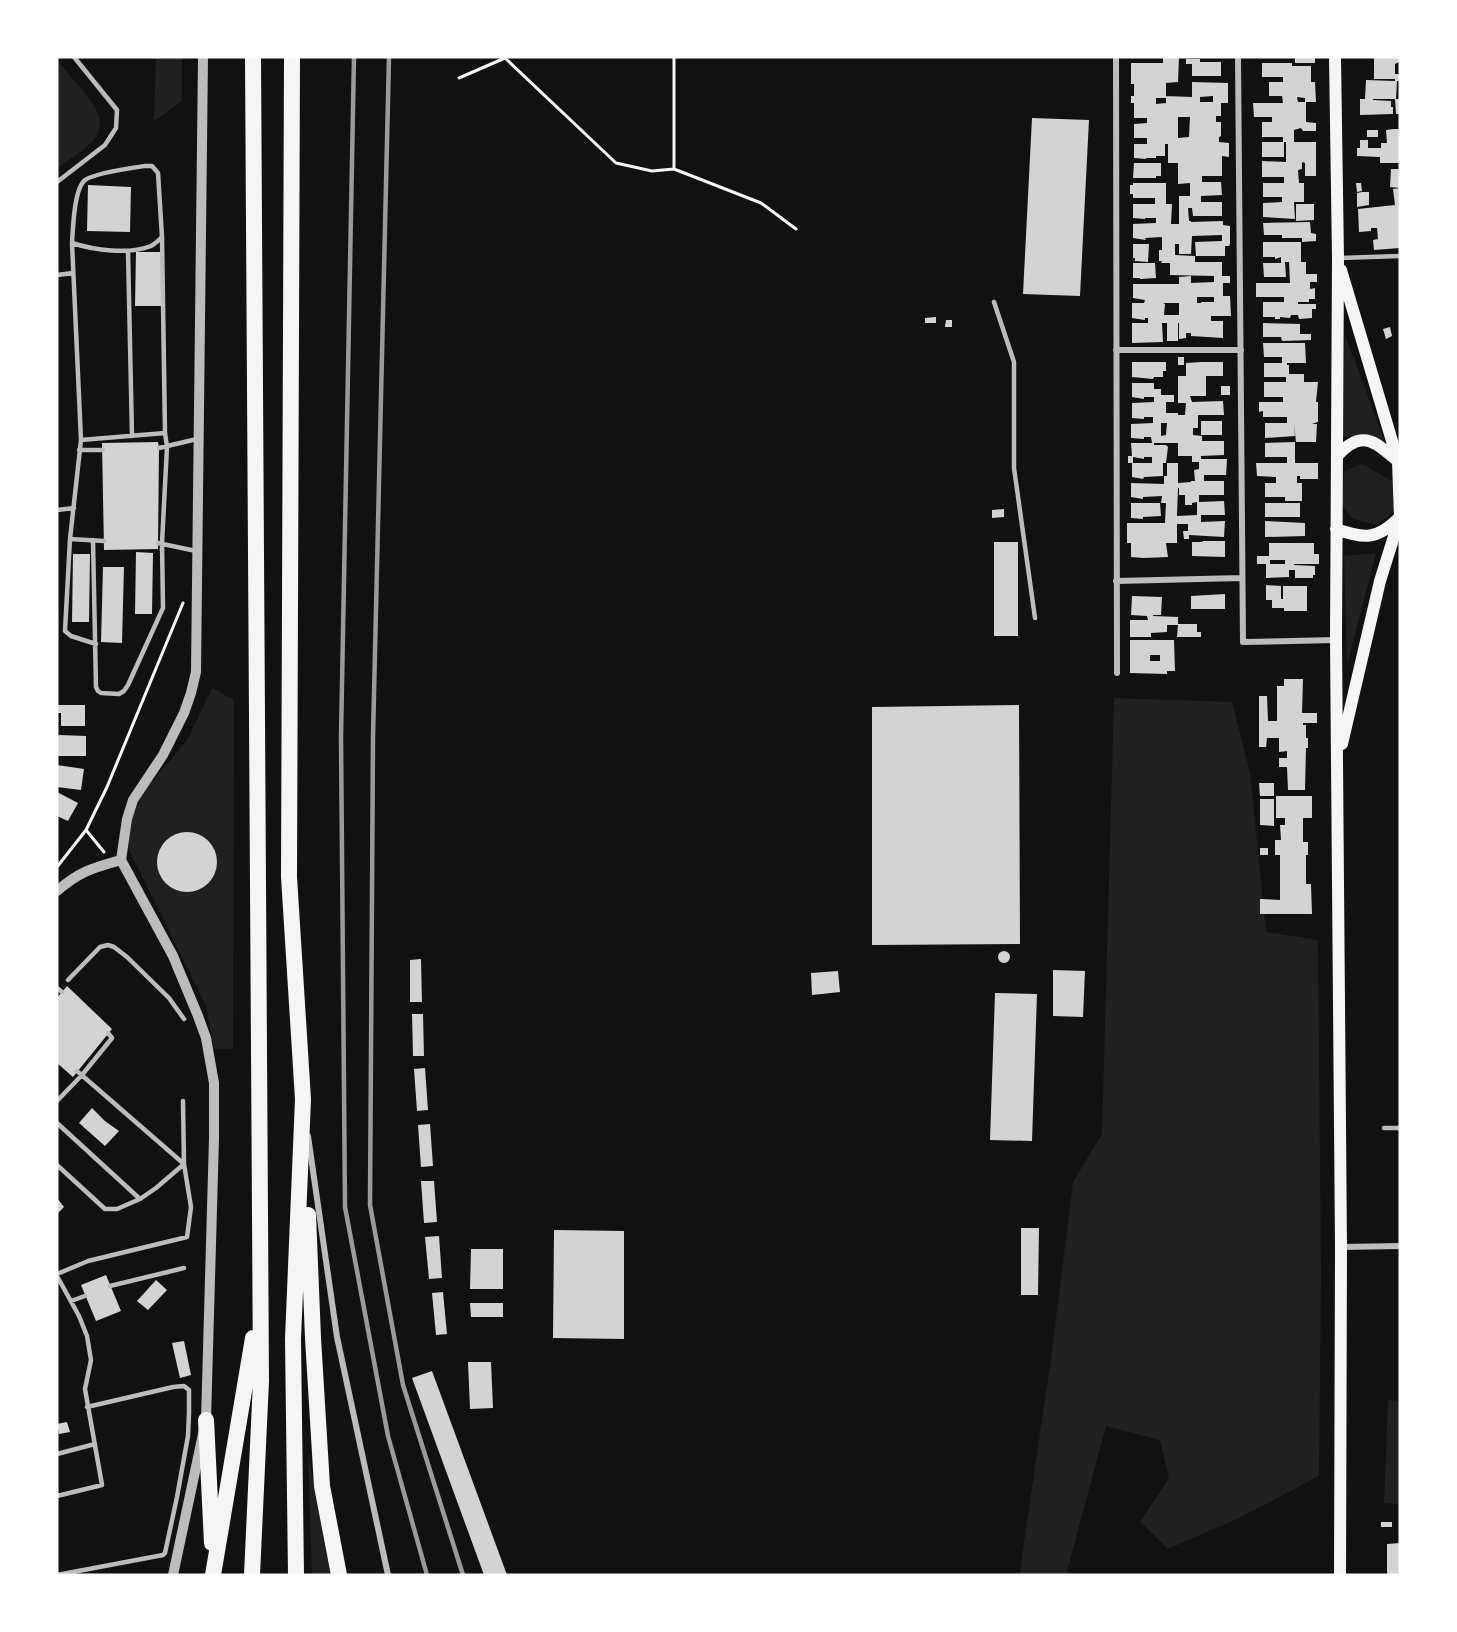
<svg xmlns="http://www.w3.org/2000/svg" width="1457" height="1632" font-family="'Titillium Web',sans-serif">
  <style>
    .green { fill: #202020 }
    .building { fill: #d3d3d3; fill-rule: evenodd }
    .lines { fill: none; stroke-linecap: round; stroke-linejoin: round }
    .path { stroke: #f5f5f5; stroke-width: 3 }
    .service { stroke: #bcbcbc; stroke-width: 4.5 }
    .minor { stroke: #bcbcbc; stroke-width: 6 }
    .tertiary { stroke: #bcbcbc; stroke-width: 10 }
    .secondary { stroke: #f5f5f5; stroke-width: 12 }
    .motorway { stroke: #f5f5f5; stroke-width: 16 }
    .rail { stroke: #9a9a9a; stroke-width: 4.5 }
  </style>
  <rect width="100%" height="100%" fill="#111"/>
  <!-- green -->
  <path class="green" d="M149,57h33v44l-26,19 -4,-1 2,-3 2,-56z
    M57,60c7,8 14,17 21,25 14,17 33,37 13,58 -10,10 -23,17 -34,26z
    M1345,335l40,107 -13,-6 -31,1z
    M1362,464l34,19 -2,28 -17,14 -24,-6 -11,-14 2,-34z
    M1376,553l-29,112 -3,-109z
    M212,688l22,12 -1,349h-19l-8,-43 -78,-158 4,-30 12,-27 44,-52z
    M1114,698l118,4 18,70 16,160 52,8 3,336 -2,200 -80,42 -71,31 -28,-27 29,-44 -9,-38 -54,-14 -40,149h-46l3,-26 28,-190 22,-177 29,-48z
    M1388,1400l12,1v103l-16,-1z
    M308,1453l22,122h-18z"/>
  <!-- building -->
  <path class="building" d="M1163,57h16l-1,25 -12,1v15h-10v6l10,-1v-7l26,1v-15l36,1v20h-7v13h-5v6h5v14l-2,1v5l10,1v14l-7,-1v20h-20v6h19l1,13 -21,1v6h21v14h-29l-1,-8h-4l1,13h2v1l32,-1v4l7,1v18l-1,2h-4v10h-29l-1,-14 27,-1v-6l-30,1 -1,18h-12v-10h-4v11l20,1v6h27v14h8v7h-7v13h7l1,20h-20v5h12v17l-32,-2v-3h-5v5l-7,1v-16h-1v18h-11v-18h-5l1,19 -31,1v-20h16v-5h-3v2l-13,-2v-15h12l1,-3 -12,-2v-14h46v-7l12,-1v7l23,-1v-6l-44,-1v-12h-9l1,-2h-3v-11h3v-13l-17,1 1,2 -13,-2v-14l23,-1v-5h-11v1l-12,-1v-14h22v-6h-22v-4h-3v-9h3v-2h33v21h6l-1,20h8v-28h11v-13l-12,1v-21h-10v-19h-3v12h-9v2h-10v1l-12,-1v-14h13v-6h-13v-14l13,-1v-5h-13v-15h-3v-7h3v-12h-3v-21h32zM1213,96v6h-13v-5zM1178,117h12l-1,20 -11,1zM1197,297h17v5h-13v1h-4zM1163,303h16v12h-15l1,-11z
    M1295,57h20v6h-20z
    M1374,57h25v5l-4,2v10h5v7h-3l-1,18h4v15h-4l-1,-15h-22v1l18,1v6h2v7l-33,1v-16h5l1,-19 29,1v-2h-21z
    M1186,59h14v3h21v14h-29v-12h-6z
    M1262,63h30v3h19v16h4l1,20h-10v20l10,1v8h-13l-2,-3 -7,2v12h22v34h-11v-13l-3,-1v7l-4,1 1,13h5v19h-10l1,17 -32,-2v-14l19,-1v-5h-19v-14h21v-6h-22v-16l24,1v-20h-2v15h-22v-15h21v-5h-21v-15h10v-5h-18l-1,-14h30l-1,-7h-13v-14h14v-5h-21zM1297,97l8,1v4h-7z
    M1032,118l57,2 -9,176 -57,-2z
    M1393,129h7v34h-20v-6l-23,-1v-8h3v-8h8v8h13v-5h6l-1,-13z
    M1367,130h11v7h-11z
    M1134,163h27v13h-5v2h-23z
    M1391,169h9v19l-10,-1z
    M1356,183h5l1,8 -5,1z
    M88,185l43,2 -1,45 -43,-1z
    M1400,188v60l-26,2 -1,-10 5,-1 -1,-11h-6v3l-12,1 -1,-23 37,-4 -2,-16z
    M1362,192h7v13l-12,2v-14z
    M1296,204h18v16l-18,1z
    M1310,222l1,11 5,1v7l-14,1v-4h-20v-3h-18l-1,-12z
    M1263,242h38v20h5v12h11v8h-7v7l5,-1v11h-6v3h-11v2h18v5h-4v9l-13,1 -1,-4h-7l-1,3 -10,-1v2h-5v-2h-12v-15h21v-5h-28v-14h34l-1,-21h-4l1,15h-22l-1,-14h18v-6l-6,2v-2h-12z
    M1133,244h16l-1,18 -13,-1v-3h-2z
    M136,252h26l-1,54h-26z
    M1133,263h22l1,15 -16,1v-1h-7z
    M936,317v6h-11v-5z
    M946,320h6v7h-7z
    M1263,323l37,1v10h11v6l-29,1 -1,-4h-18z
    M1390,327l2,9 -6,3 -3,-10z
    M1263,343h42l1,20h-19v2h2v9h15v8h14l-2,20h2v20l-6,2h5l-1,18h-20l-2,-19 1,13 -30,2v-15h22v-6h-24v-6l-4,1v-10h24v-5h-19v-15h22v-5h-22v-14h18v-6h-18z
    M1178,357h6v8h-6z
    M1132,362h34v9h-3v6h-9l-1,2 -21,-2z
    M1201,362h22v14h-17v20h-16l2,6 31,-1 1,14h-26v13h-5v7l9,1v5h22v14l-23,1v3h26l-1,16h-22v6h20v14h-25v7l25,-1 1,14h-24v7l24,-1 -1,16 -35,-2v4h-5l-1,-8h5v-7h-11v19h-11l2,14 -25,1 -12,-1v-14h-4v-20h38l1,-20h-5l1,-7 -19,1v2l-12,-2v-14l33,1v-8h3v-13h11v20l13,-1v-1h4l-1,-11 5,-1v-7h-7v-6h-14v-13h-24v2h12l2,2 -2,16h-3v13l-19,1 -1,2 -11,-2v-14h-4v-7h4l-1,-13h21l-1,-6h-7v2l-13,-1v-14l22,-1v-6h-9v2l-12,-1v-15l22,-1v-5h-10v2l-12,-2v-14h22v6h7v6h13v7h-8v11h12v2h7l1,-12h-8v-27h8v-13zM1161,423h6l-1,12 -5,1zM1133,457l11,2v-2h8v6h-19zM1178,488h1v7h6v10h7v-2l5,-1v13l-20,1z
    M1221,386h9v9h-9z
    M1201,421h21v14h-21z
    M158,442l1,6 -1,101 -54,1 -2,-107z
    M1295,442v21h23v16h-18v-3h-3v7h5v18h-17v-4h-20v-14h11v-6l-19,-1 -1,-13h31v-6h-22v-14z
    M1131,503h29l1,13 -18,1v2l-12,-1z
    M1265,503h35v14h-35z
    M1004,509v8l-12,1v-8z
    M1265,521l40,2v13l-40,1z
    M1202,541h23v16l-33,-1v-14h11z
    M994,542h24v94h-24z
    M1269,543h45v11h5v10h-25v1l21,1v9h-2v3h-18v-8h-6v7l-23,1v-14h-9v-8h12zM1270,560h15v4h-15z
    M136,552l17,1 -1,61h-17z
    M73,554h17l-1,68h-17z
    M103,567h21l-2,76 -21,-1z
    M1266,585l15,1v13h2v-13h24v25h-23v-3h-12v-8h-6z
    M1225,594v15h-34v-13z
    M1132,596l30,1 -1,18h-8v1l25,1v8h-11v7l-16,1v4h-21v-17h18l-1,-4 -16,-1z
    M1178,624h19v8h4v5h-24z
    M1130,640h44l1,31h-8v3l-37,-1zM1150,655h10v6h-10z
    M1284,679h19l-1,34h15v10h-14v2h3v13h2v10h-2l-1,42h-17l-1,-23h-8v-9h8v-7l-8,1v-14h-12l-1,9h-7v-51h8l1,25h9v-35h7z
    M57,705h28v21h-24v-13h-4z
    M1019,705l1,239 -148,1v-238z
    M60,735l26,1v20h-29v-20z
    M57,765l27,4 -3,21 -24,-3z
    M1259,783h15v13h-14z
    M57,792l21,11 -10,18 -11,-5z
    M1276,796h36v22h-9v24h5v13h-2v29h5l1,30h-52v-15l20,1v-45h-5v-15h6l-1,-15h5v-7h-9z
    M1260,799h14v27l-14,-1z
    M157 862a30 30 0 1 1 60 0a30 30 0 1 1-60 0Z
    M1260,848h8v7h-8z
    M998 957a6 6 0 1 1 12 0a6 6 0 1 1-12 0Z
    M421,959l1,43h-12v-42z
    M1053,970l32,1 -2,46 -30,-1z
    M838,971l2,21 -28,3 -1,-22z
    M67,986l45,43 -39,48 -16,-14v-65z
    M995,993l42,1 -5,147 -42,-1z
    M412,1014h11l1,42h-11z
    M425,1068l3,42 -11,1 -3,-42z
    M92,1108l13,13 14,10 -14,15 -26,-23z
    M430,1124l3,42 -12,1 -3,-42z
    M421,1181h13l3,41 -13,1z
    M57,1198l7,9 -7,7z
    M1021,1228h18l-1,67h-17z
    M554,1230l70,1v108l-71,-1z
    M439,1236l3,42 -13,1 -4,-42z
    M471,1249h32v40h-33z
    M106,1275l15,36 -25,10 -15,-36z
    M156,1280l11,10 -19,20 -11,-9z
    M443,1292l4,42 -11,1 -4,-42z
    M470,1303h33v14h-32z
    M184,1341l7,34 -11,3 -8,-35z
    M468,1362h23l2,46 -23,1z
    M432,1371l75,204h-23l-72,-197z
    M67,1422l3,10 -11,2 -2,-10z
    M1381,1522h11v5h-11z
    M1400,1543v32h-13v-31z"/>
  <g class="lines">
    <!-- path -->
    <path class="path" d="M674,57v112l87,34 35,26
      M459,78l46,-20 111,105 36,8 22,-2
      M86,830l18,22
      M57,867l29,-37 21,-43 76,-184"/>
    <!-- service -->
    <path class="service" d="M57,182l48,-37 11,-17 1,-18 -43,-53
      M72,243c22,7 56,12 79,3 4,-2 8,-6 11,-9
      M128,251l4,185
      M1340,258l60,-2
      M57,275l16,-2
      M994,302l20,60v106l21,150
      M81,440l84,-7
      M159,448l38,-9
      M79,450h24
      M57,510l17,-2
      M70,539l34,2
      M93,540l3,147 2,4 3,2 18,1 5,-3 4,-6 35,-77 -1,-65 5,-96 -2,-14 -3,-196 -4,-64 -6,-7h-7c-14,2 -50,7 -60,14 -11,9 -12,48 -13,63l9,197 -11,99 -5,92 6,5 25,8
      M158,543l38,8
      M68,980l32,-33 8,-2 6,2 13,10 42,41 15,21
      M57,988l5,4
      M77,1071l107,93
      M57,1101l25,-26 30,-37 -4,-5
      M57,1123l83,76 16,-11 28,-24
      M1384,1128h16
      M57,1165l48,44h12l23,-10
      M57,1274l31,-13 99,-24 4,-30 -7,-43 -1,-63
      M57,1276l22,40 8,20 4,24 -6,29 17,96 -45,11
      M110,1286l74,-18
      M71,1301l14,-5
      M57,1454l38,-10
      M57,1575l106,-20 2,-2 12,-56 11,-61 1,-23v-23l-5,-4 -11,1 -86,20"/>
    <!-- minor -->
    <path class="minor" d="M1116,57l1,616
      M1238,57l5,585 93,-2
      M1116,350h125
      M1116,581l126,-3
      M308,1136l29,201 51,238
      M1341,1247l59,-1"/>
    <!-- tertiary -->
    <path class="tertiary" d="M57,891c23,-20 36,-23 64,-31
      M173,1575l33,-155 8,-282v-55l-8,-45 -8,-22 -25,-60 -52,-96 6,-41 6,-19 30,-45 21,-42 7,-20 5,-21 7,-615"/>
    <!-- secondary -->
    <path class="secondary" d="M1335,57l3,201 -2,382 5,607 -1,328
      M1341,270l57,191 2,56 -20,64 -38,163
      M1337,456c25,-28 38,-14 61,5
      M1336,529c28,10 41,11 63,-11"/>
    <!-- motorway -->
    <path class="motorway" d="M292,57l-3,820 14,222 -10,240 3,236
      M308,1215l5,123 9,148 17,89
      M206,1420l6,123
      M213,1575l40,-237
      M252,1575l9,-194 -8,-1324"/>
    <!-- rail -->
    <path class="rail" d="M354,57l-13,680 4,470 43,229 39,139
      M389,57l-16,680 -3,468 33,180 60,190"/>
  </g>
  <!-- border -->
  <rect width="1457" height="1632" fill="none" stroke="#ffffff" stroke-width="117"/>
</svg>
